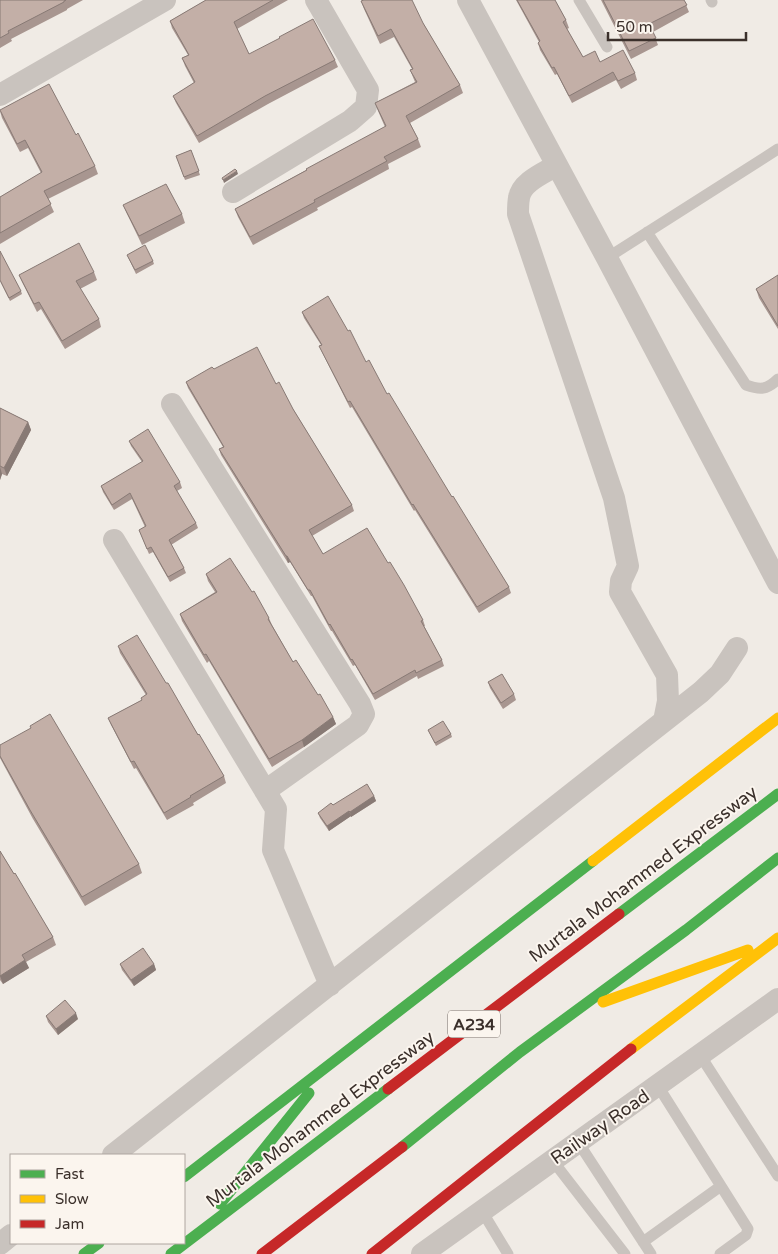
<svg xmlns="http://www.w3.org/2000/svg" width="778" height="1254" font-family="'Varela Round',sans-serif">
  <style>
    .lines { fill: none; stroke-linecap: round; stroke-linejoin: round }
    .lane { stroke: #c9c3be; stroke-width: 11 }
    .street { stroke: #c9c3be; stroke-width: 22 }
    .fast { stroke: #4caf50; stroke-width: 11 }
    .slow { stroke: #ffc107; stroke-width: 11 }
    .jam { stroke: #c62828; stroke-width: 11 }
    .wall { fill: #a89690 }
    .shaded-wall { fill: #887a75 }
    .building { fill: #c3afa7; stroke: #887a75 }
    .labels { text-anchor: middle; stroke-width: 4; stroke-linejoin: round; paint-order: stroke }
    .shield { fill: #fbf5ee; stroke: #756b66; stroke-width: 1 }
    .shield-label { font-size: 16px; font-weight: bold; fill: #3b302b }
    .street-label { font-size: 18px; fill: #3b302b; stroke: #fbf5ee }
  </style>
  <rect width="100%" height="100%" fill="#f0ebe5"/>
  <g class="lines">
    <!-- lane -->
    <path class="lane" d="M579,0l28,47
      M711,0l1,2
      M647,232l99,153c14,5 21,5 32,-6
      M607,258l171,-109
      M700,1055l78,121
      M658,1086l90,143 -2,6 -26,19
      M578,1142l73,112
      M553,1161l72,93
      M482,1211l26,43
      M643,1242l78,-56"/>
    <!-- street -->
    <path class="street" d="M468,0l139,258 171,325
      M0,95l165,-95
      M557,165c-13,8 -36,17 -38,33 -1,5 -1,11 -1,16l96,284 14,68 -7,15 -1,11 47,83 1,26 -4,20
      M233,192l117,-71 16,-14 2,-17 -52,-90
      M172,404l188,300 4,10 -6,11 -93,66
      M114,540l162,269 -3,41 57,135
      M113,1155l588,-463 19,-18 17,-26
      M0,1244l11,-9
      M422,1254l356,-255"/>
    <!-- fast -->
    <path class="fast" d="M619,914l159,-120
      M402,1147l118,-95 166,-122 92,-72
      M184,1177l409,-316
      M220,1204l89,-111
      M84,1254l15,-11
      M171,1254l217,-165"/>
    <!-- slow -->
    <path class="slow" d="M593,861l185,-143
      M603,1002l145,-52
      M631,1049l147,-111"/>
    <!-- jam -->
    <path class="jam" d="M388,1089l231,-175
      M262,1254l140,-107
      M372,1254l259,-205"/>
  </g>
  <!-- wall -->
  <path class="wall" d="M0,0h83l-16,9v1l-56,29 1,2 -12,7z
    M206,0h82l-51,29 12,25 86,6 3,7 -70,37 -69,39 -23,-40 -3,-7 21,-13 -9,-17 -3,-8 6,-3 -16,-27 -2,-7z
    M516,0h39l11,20 3,8 -2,1 16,28 17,5 35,11 2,7 -16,9 -5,-9 -44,23 -15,-29 -2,1 -15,-25 -2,-7 1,-1z
    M601,0h83l5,12 -36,20 5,13 -27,14z
    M361,1l62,22 37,62 3,8 -53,30 8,16 3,8 -33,17 1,5 -72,39 1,2 -65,35 -15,-28 -3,-8 150,-82 -7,-16 -3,-8 40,-21 -5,-12 2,-1 -18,-32 -14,7 -16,-35z
    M0,111l76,24 19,31 3,8 -50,25 6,13 -54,32v-47l41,-24 -13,-25 -8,4 -18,-34z
    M191,150l9,25 -15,5 -9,-24z
    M123,205l59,9 3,9 -43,22 -15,-31z
    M127,255l26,6 1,3 -18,10z
    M94,272l3,8 -17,9 19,30 2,8 -36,22 -24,-40 -4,3 -15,-30 -3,-7z
    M778,275v54l-19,-31 -3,-9z
    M0,281l21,10 1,3 -12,7z
    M302,312l64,50 143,225 2,6 -32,20 -64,-103 -1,1 -62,-104 -2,1 -31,-62 2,-1 -17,-27z
    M214,369l62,15 17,25 59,96 2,6 -42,25 11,18 65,9 35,57 2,6h-1l18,34 2,6 -26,13 -1,-3 -42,24 -20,-35 -2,1 -21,-35h-1l-19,-35h-1l-21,-34 -2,1 -67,-108 -2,-6 4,-2 -35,-59 -2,-6z
    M0,408l28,14 3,8 -24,46 -5,-2 -2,6z
    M129,441l51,41 2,6 -5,3 19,32 2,5 -27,17 13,23 2,5 -16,9 -17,-30 -4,2 -10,-24 6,-3 -13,-28 -18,11 -11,-18 -2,-6 41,-24 -11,-16z
    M206,574l46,18 17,26 3,7 21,37 40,55 3,7 -32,23 -32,20 -63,-106 -2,2 -25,-42 -2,-7 35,-22 -7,-11z
    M118,646l48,37 58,93 2,7 -33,20 1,2 -27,15 -31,-52 -2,1 -23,-44 -3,-7 34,-18 4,-5 -26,-42z
    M488,682l26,12 2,6 -13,9 -13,-21z
    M428,730l23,4 1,3 -16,9z
    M0,745l139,119 3,9 -57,33 -52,-87 -33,-61z
    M374,796l2,5 -25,16v-1l-22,15 -9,-13 -2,-5 15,-8z
    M0,851l53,86 3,8 -30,17 3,6 -26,16 -3,-4z
    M120,964h34l2,6 -22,16 -12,-16z
    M46,1016l32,3 -20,16 -10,-13z"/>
  <!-- shaded-wall -->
  <path class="shaded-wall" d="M237,171l1,3 -14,9 -1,-3z
    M28,422l3,8 -24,46 -3,-8z
    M0,467l2,7 -2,6z
    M286,556h1l3,6 -2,1z
    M333,717l3,7 -32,23 -2,-7z
    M374,796l2,5 -25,16 -1,-5z
    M349,811l2,5 -22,15 -2,-5z
    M25,960l4,8 -26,16 -3,-8z
    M154,964l2,6 -22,16 -3,-6z
    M76,1013l2,6 -20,16 -2,-6z"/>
  <!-- building -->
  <path class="building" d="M0,0h66l-2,1v1l-56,29 1,2 -9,5z
    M206,0h67l-39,22 15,32 31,-16 -1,-1 34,-18 22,41 -70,36 -68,40 -24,-40 22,-14 -13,-24 7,-3 -19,-34z
    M364,0h48l11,23 37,62 -54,31 12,23 -34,18 3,4 -73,39 1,2 -65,35 -15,-28 72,-39 -1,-1 80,-43 -11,-23 42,-21 -7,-12 3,-1 -22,-40 -13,7 -17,-35z
    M517,0h38l11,20 -3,2 20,35 12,-6 5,11 23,-12 12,23 -17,8 -5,-9 -44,24 -15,-29 -2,1 -14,-25 2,-2z
    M603,0h81l3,5 -38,19 7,14 -27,13z
    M49,84l27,51 2,-2 17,33 -51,25 7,13 -51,29v-36l42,-25 -17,-32 -8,4 -17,-34z
    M191,150l8,21 -15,6 -8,-21z
    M235,169l2,2 -14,9 -1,-2z
    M166,184l16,30 -43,22 -16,-31z
    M79,243l15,29 -18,9 23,38 -37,22 -23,-39 -5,2 -15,-29z
    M145,245l8,16 -18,9 -8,-15z
    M0,251l21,40 -12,7 -9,-18z
    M778,275v51l-22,-37z
    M328,296l20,35 2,-1 16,32 3,-2 18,34 2,-1 63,104 1,-1 56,91 -32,20 -64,-103 -1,1 -62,-104 -2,1 -29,-56 3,-1 -20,-33z
    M257,347l19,37 3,-2 14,27 59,96 -43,25 14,24 44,-26 21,35 2,-1 14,23 19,35 -2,1 21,39 -26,13 -1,-3 -42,24 -21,-35 -1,1 -21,-36 -1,1 -19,-35h-2l-21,-34h-1l-67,-107 5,-2 -38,-65 26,-15 2,2z
    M0,408l28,14 -24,46 -4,-2z
    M148,429l32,53 -6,4 22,37 -27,17 15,28 -16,9 -17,-30 -4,2 -8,-19 7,-4 -16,-33 -18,12 -11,-19 42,-25 -14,-20z
    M230,558l22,34 2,-1 15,27 -1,1 25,43 3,-2 22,35 2,-1 13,23 -31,23 -33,19 -63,-105 -2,1 -24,-41 37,-22 -11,-18z
    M137,635l29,48h2l30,52 1,-1 25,42 -34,20 1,1 -27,16 -30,-52 -3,1 -23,-44 34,-18 -1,-2 6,-4 -29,-48z
    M502,674l12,20 -13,9 -13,-21z
    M50,714l89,150 -57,33 -52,-87 -30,-54v-11l31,-17 -1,-2z
    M443,721l8,13 -16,9 -7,-13z
    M367,784l7,12 -24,16 -1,-1 -22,15 -9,-13 13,-10 2,2z
    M0,851l14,23 1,-1 38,64 -31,18 3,5 -25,16z
    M143,948l11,16 -23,16 -11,-16z
    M65,1000l11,13 -20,16 -10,-13z"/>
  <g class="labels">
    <!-- shield labels -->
    <rect class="shield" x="448" y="1010.5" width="52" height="27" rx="4"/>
    <g class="shield-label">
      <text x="474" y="1030">A234</text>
    </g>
    <!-- street labels -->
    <g class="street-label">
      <text transform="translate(643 874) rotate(-37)" y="6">Murtala Mohammed Expressway</text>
      <text transform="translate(320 1119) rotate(-37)" y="6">Murtala Mohammed Expressway</text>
      <text transform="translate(600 1127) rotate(-35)" y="6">Railway Road</text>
    </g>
  </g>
  <!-- legend -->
  <rect x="10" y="1154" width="175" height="90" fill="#fbf5ee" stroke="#aea6a0"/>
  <rect x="20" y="1170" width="25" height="8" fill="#4caf50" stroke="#aea6a0"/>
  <text x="55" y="1179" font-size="15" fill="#3b302b">Fast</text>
  <rect x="20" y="1195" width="25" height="8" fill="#ffc107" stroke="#aea6a0"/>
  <text x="55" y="1204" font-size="15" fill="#3b302b">Slow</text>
  <rect x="20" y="1220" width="25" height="8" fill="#c62828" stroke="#aea6a0"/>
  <text x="55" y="1229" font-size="15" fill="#3b302b">Jam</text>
  <!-- scale -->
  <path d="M608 32v8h138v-8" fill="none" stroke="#3b302b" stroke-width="2.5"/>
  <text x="616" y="32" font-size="15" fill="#3b302b" stroke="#fbf5ee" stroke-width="4" paint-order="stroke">50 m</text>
</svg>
